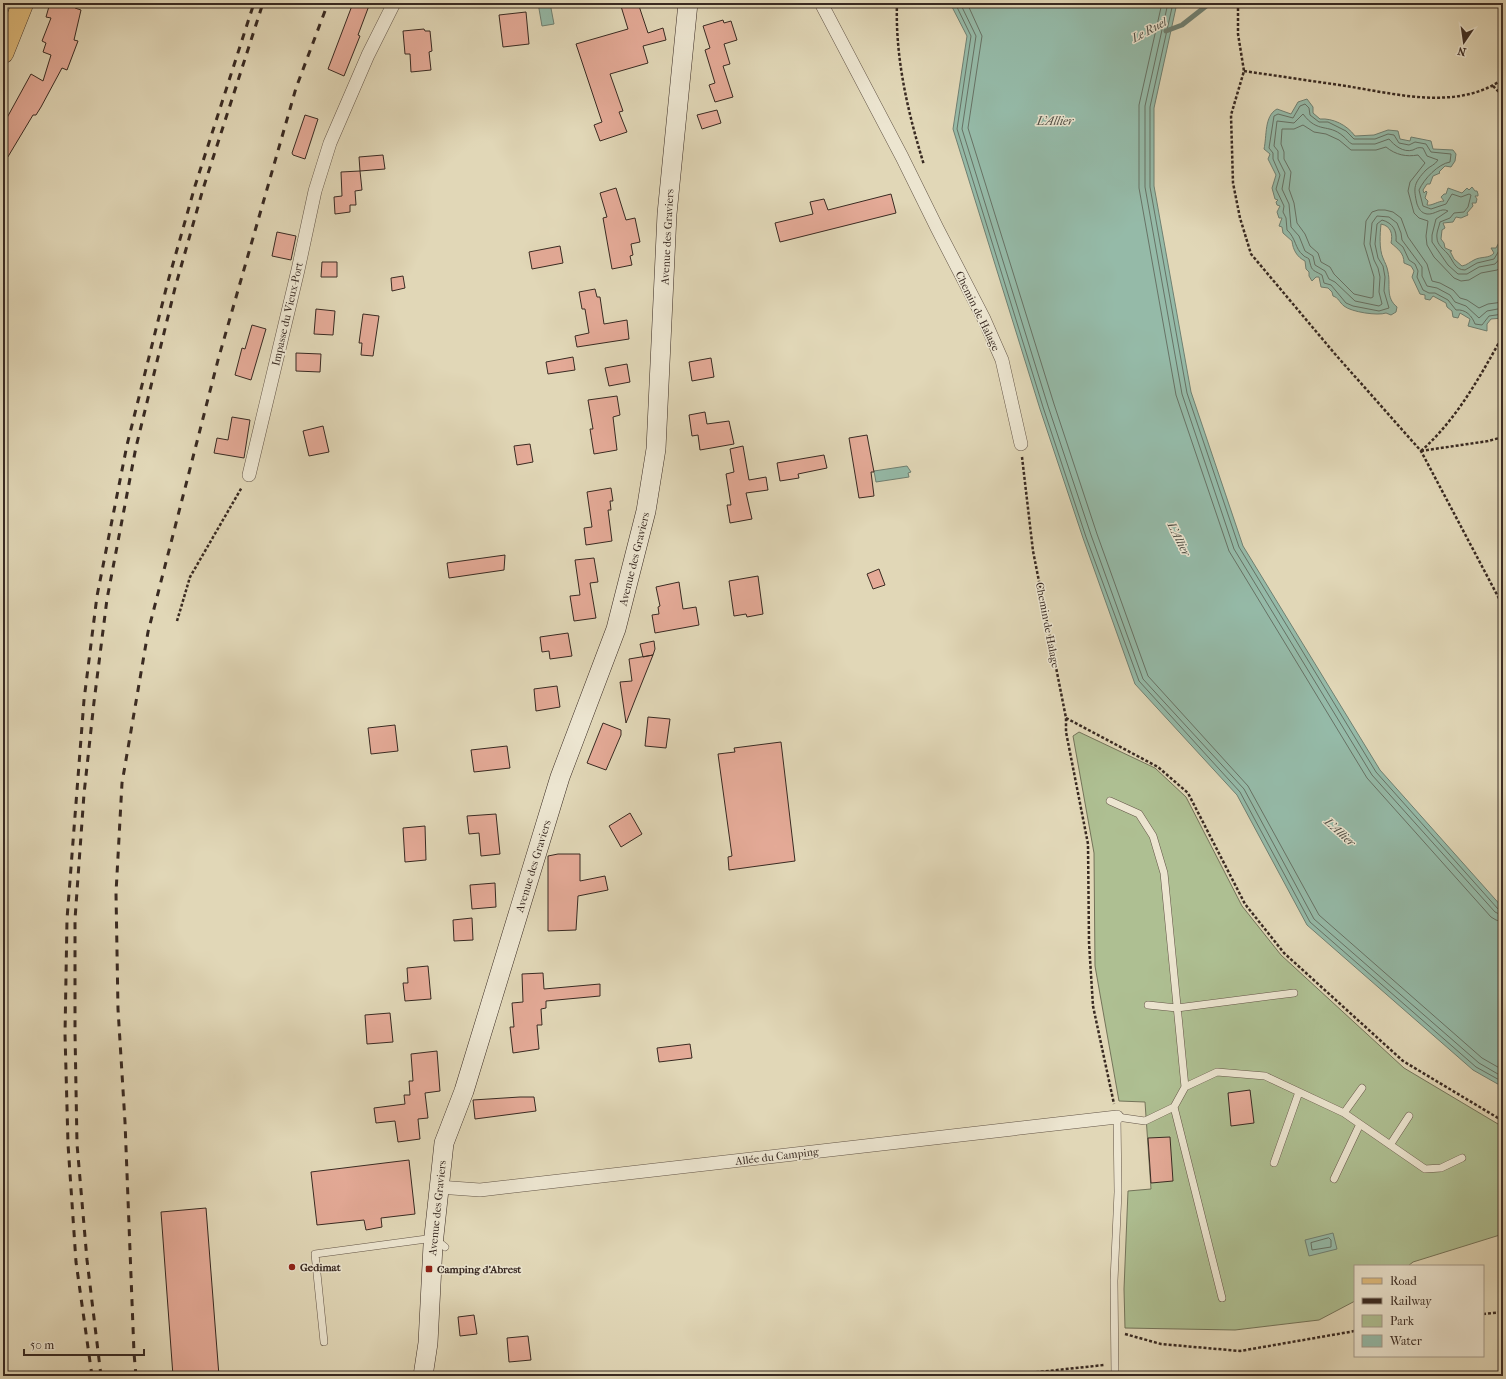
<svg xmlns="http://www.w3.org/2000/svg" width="1506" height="1379" font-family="'IM FELL French Canon',serif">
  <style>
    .green { fill: #aebf92; stroke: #74745a }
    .water { fill: #95baa8; stroke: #708072 }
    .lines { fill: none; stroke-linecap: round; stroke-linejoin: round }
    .shore { stroke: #677265; stroke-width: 1 }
    .stream { stroke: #708072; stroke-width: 5 }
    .building { fill: #e4aa97; stroke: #392a22 }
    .lane-casing { stroke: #635547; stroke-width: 8 }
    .street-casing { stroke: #635547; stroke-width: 14 }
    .secondary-casing { stroke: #392a22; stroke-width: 20 }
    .primary-casing { stroke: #392a22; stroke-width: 22 }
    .path { stroke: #392a22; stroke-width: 2.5; stroke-dasharray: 3 2; stroke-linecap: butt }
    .lane { stroke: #ece5d0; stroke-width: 7 }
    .street { stroke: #ece5d0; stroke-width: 13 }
    .secondary { stroke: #ece5d0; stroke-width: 19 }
    .primary { stroke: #e0bc7c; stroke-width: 21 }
    .rail { stroke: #392a22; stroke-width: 3; stroke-dasharray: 7 7; stroke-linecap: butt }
    .poi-dot { fill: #8f2418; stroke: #ece5d0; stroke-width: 1.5 }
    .labels { text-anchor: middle; stroke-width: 3; stroke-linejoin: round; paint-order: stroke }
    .street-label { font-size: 11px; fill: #392a22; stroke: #ece5d0 }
    .poi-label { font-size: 11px; font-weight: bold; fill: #392a22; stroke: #ece5d0; text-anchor: start }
    .water-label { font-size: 12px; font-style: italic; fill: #504e44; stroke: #ece5d0 }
  </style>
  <rect width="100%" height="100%" fill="#e1d7b7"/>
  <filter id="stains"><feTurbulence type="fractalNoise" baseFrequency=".005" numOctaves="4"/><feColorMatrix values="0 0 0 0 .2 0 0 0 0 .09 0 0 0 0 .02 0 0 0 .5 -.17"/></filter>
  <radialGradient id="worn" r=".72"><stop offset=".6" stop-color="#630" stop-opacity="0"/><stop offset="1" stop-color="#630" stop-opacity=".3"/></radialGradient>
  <!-- green -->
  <path class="green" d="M1079,732l76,36 31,29 56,109 39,49 123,113 99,59v107l-90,28 -5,4h-53v35l-36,19 -84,10 -110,-2 -1,-39 4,-98 23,-2 -6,-87 -26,-1 -24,-135 -1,-113 -21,-117z"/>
  <!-- water -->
  <path class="water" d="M538,3h12l4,21 -12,2z
    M950,3h227l-23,105v78l37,206 52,154 137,224 123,138v179l-30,-17 -166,-145 -70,-130 -102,-111 -52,-146 -43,-129 -87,-280 14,-93z
    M1307,99l6,8v6l7,6c13,-1 27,6 35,17l19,-1 14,-5 10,1 2,8 10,2 1,-4 20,4 2,8 20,1 3,4 -1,7 -4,6 -6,-1 -6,6 1,1 -7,3 -3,8h-3l-4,6 1,3 2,-2 1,1 -2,6 3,3 -1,4c5,1 11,-4 17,-4l-3,-4 3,-3h2l2,-6 14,5 5,-5 2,2 3,-3 3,4h2l1,3v2h-3l2,3 -1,4h-4l1,3 -6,7 1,2 -7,3 -5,-1 -3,5 -10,1 2,5 -3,2 -1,9 3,4 1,5 7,3h-2l4,8 8,7c5,-1 8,-4 12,-6 7,-4 15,-1 20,-7l-3,-5h5l7,-13v83l-12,1 -4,5v7l-19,-5 2,-7 -10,-6 -2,5 -5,-1 -1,-6 -5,-4 -1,-4 -13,-7 -3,4 -5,-1v-4l-5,-1 -8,-17 2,-6 -3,-5 -7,-3c0,-10 -6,-14 -13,-20 2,-9 0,-17 -10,-19 -1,10 -2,25 2,34 2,5 4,8 5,14 3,14 -3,25 9,35l-1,5 -5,3 -5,-2c-8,3 -35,-1 -42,-7 -5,-4 -5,-8 -11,-10l-1,-4 -4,-4 -7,-1 -2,-10h-3l-4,4 -3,-5v-4l-3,-3 -1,-8c-8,-4 -12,-11 -13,-20l-9,-8 -1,-6 -3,-1 3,-8h-3l-2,-6 3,-6 -3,-1 -1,-3 2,-2 -3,-1 -3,-11 4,-13 -8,-16 2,-5 -6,-5c3,-13 0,-33 13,-40l14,5 7,-12z
    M907,466l4,6 -3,1 1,4 -33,5 -2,-11z
    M1333,1233l4,16 -28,7 -4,-16z"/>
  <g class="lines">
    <!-- shore -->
    <path class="shore" d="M955,3l16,33 -14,93 86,278 43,130 53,144 101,111 70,130 166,145 27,15
      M960,3l16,33 -14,93 86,277 43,129 52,144 101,110 70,130 165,144 24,14
      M967,3l15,33 -14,92 86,276 43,130 51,142 100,110 71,129 163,143 21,12
      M1162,3l-23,102v83l37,207 53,156 138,227 124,139 5,3 7,2
      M1168,3l-23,103v81l37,207 52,155 138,226 123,137 8,4
      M1173,3l-23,104v80l37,206 52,154 137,225 122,137 5,1
      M1503,244l-9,15 -17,4 -12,7c-11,0 -12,-11 -18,-17 -4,-4 -10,-9 -10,-15 -1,-5 2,-11 3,-16l10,-4 4,-5 10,-1 4,-5 3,-12 -2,-1 -8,3 -9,-3 -6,10 -15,5 -8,-3 -4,-16c5,-11 19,-26 31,-28l1,-8 -20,-2 -5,-8 -11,-2 -6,3 -10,-2 -5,-8 -6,-1 -13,5h-21l-8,-8 -18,-9h-9l-9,-7 -1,-7 -4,-4 -5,2 -7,12 -15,-4 -4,2 -5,32 4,5v6l7,16 -4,14 8,17 -1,6 3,6 1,12c9,8 8,19 16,25 1,2 4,2 6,4 3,12 2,10 13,16l2,8 7,2 15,18 7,3 26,5 10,-3 -5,-17 1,-14 -2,-11 -5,-8 -3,-14 2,-20 5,-4c11,3 15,11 14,21l7,6 6,13 6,4 3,7 -1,6 6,13 6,3h6l13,7 8,10c10,-1 16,6 19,14l7,1 7,-9 14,-2
      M1503,255l-8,9 -16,3 -12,7h-9l-10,-9 -16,-23v-7l4,-16 12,-8c-7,-4 -13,4 -21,3 -6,-1 -8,-5 -10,-10 -4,-17 -3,-21 9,-34 4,-4 9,-5 12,-10l-11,-4 -4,-8c-5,-1 -6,0 -10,2 -10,3 -19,-5 -24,-11l-14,5h-23c-4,-2 -5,-5 -9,-8 -15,-13 -25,-2 -40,-22l-9,9 -17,-2 -3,25 4,5v8l7,14 -3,16 7,15 2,23 8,9 6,15 8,5 2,9 10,6 4,8 6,3 20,19 24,5 3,-2 -3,-12 1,-15 -2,-9 -4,-8 -4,-16 2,-21 5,-7 12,1 8,6 4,10 1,7 20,27v9l5,10 10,2 13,7 5,7 11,4 13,12 8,-7 16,-3
      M1503,266l-6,4 -16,3 -12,7 -8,1 -7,-3 -20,-21 -7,-12 -1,-9 2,-15 -9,-3 -5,-5 -6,-22 2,-9 15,-19 -7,-8c-12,2 -22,0 -32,-8l-10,3h-25l-12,-10 -13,-6 -12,-2 -11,-7 -9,4h-12l-1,15 3,8v7l7,13 -2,17 5,14 3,20 8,11 5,12 8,7 3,9 9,5 4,7 20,20 17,4 2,-1 1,-20 -10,-33 2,-23 6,-9 6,-2h7l8,2 8,6 7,19 19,27 5,17 8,2 13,7 7,8 7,2 12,8 9,-4 15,-2
      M1329,1238l2,2v7l-19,3 -1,-7z"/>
    <!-- stream -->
    <path class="stream" d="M1166,31l16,-6 28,-22"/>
  </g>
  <!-- building -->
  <path class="building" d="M50,3h27l-2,5 6,2 -7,30 4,1 -11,29 -5,-2 -21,39 -5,8h-3l-30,50v-40l28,-51 12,7 8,-26 -8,-3 3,-9 -4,-2 9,-23 -5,-1z
    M353,3h17l-12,32 2,1 -16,40 -16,-7z
    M620,3h18l10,30 15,-5 3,12 -23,6 5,17 -38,11 13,37 -4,1 8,20 -27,9 -6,-16 8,-3 -26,-78 52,-15z
    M526,12l3,32 -26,3 -4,-32z
    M723,20l1,3 7,-2 6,19 -13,4 6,20 -7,2 10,31 -18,5 -6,-17 6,-2 -10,-33 5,-2 -7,-22z
    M424,29l1,2h5l2,20 -3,1 2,18 -20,2 -1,-18h-5l-2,-23z
    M717,110l4,13 -19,6 -5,-14z
    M305,115l13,4 -13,40 -12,-4 -1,-2z
    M383,155l2,14 -25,2 -1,-14z
    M360,171l2,19 -7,1 1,14h-6v7l-15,2 -1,-17 8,-1 -1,-24z
    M616,188l10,32 9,-2 5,24 -9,2 2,11 -3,1 2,9 -20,4 -9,-51 4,-1 -7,-24z
    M891,194l5,19 -116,29 -5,-19 38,-9 -3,-12 14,-3 4,11z
    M277,232l19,4 -5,24 -19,-4z
    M560,246l3,17 -31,6 -3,-17z
    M322,262h15v15h-16z
    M403,276l2,12 -13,3 -1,-13z
    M595,289l2,8h3l4,27 23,-4 2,19 -52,8 -2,-11 14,-3 -4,-24h-3l-3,-17z
    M316,309l19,2 -2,24 -19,-1z
    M363,314l16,2 -6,40 -12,-1 1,-12h-3z
    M252,325l14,4 -15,51 -16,-5 7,-27 3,1z
    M296,353l25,1 -1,18 -24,-1z
    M573,357l2,13 -27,4 -2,-12z
    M711,358l3,19 -22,4 -3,-19z
    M627,364l3,18 -21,4 -4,-18z
    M617,396l3,19 -7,2 4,33 -23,4 -4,-25h3l-5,-29z
    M705,412l2,12 22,-3 5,23 -34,6 -2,-15 -6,1 -3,-21z
    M232,417l18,3 -6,38 -30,-5 3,-15 11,2z
    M323,426l6,26 -20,4 -6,-25z
    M867,435l7,37h-3l3,24 -15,2 -10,-60z
    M530,444l3,18 -16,3 -3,-19z
    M743,446l6,34 17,-3 2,13 -22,3 6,26 -22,4 -3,-18h4l-5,-31 8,-2 -4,-23z
    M824,455l3,13 -29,6 1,4 -19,3 -3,-18z
    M611,488l2,13h-3l1,9h-3l4,31 -26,4 -2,-17 8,-1 -5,-35z
    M505,555l-1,15 -55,8 -2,-15z
    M594,558l4,24 -8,1 6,35 -22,3 -4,-25 10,-1 -5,-35z
    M879,569l6,16 -12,4 -6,-15z
    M758,576l5,38 -16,3 -1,-3 -12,2 -5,-35z
    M679,582l4,27 13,-2 3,18 -44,8 -3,-18 7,-1 -1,-7 2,-1 -4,-19z
    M568,633l4,23 -22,3 -1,-8 -7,1 -2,-15z
    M654,641l1,8 -2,6 -10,2 -3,-13z
    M653,655l-18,45 -9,23 -6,-41 12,-1 -3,-22z
    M557,686l3,21 -24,4 -2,-22z
    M648,717l22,2 -4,29 -21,-2z
    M603,723l18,7v5l-15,35 -19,-7z
    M395,725l3,26 -27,3 -3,-26z
    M781,742l14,119 -66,9 -1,-13 4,-1 -14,-102 17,-2 -1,-4z
    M507,746l3,22 -36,4 -3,-22z
    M630,813l12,21 -21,13 -12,-21z
    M496,814l4,40 -19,2 -2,-23 -10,1 -2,-18z
    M425,826l1,34 -21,2 -2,-34z
    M558,854h22v27l25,-5 3,14 -30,6 -2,34 -28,1v-75z
    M495,883l1,24 -24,2 -2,-24z
    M472,918l1,22 -19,1 -1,-21z
    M428,966l3,33 -26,2 -2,-18h5l-1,-15z
    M543,973l1,16 56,-5v12l-54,5v7l-5,1 1,16h-5l2,24 -26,4 -3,-26h4l-2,-24 11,-1 -1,-28z
    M390,1013l3,29 -26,2 -2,-29z
    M690,1044l2,14 -33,4 -2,-14z
    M437,1051l3,40 -15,2 3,25 -10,1 2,20 -22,3 -3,-21 -19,2 -2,-15 31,-4 -1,-9h6l-1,-14h4l-2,-27z
    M1250,1090l4,33 -23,3 -3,-33z
    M520,1097h14l2,14 -61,8 -2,-19z
    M1170,1137l3,44 -22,2 -3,-45z
    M409,1160l6,54 -34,4 1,9 -16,3 -2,-10 -47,5 -6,-53z
    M206,1208l13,168h-46l-12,-164z
    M474,1315l3,19 -17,2 -2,-19z
    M528,1336l3,24 -22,2 -2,-24z"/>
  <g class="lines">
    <defs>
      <path id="lane" d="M1110,801l29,13 14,22 11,37 21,214
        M1148,1005l29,3 117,-15
        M1174,1107l48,191
        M1344,1113l18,-25
        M1390,1145l19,-29
        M1274,1163l25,-71
        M1334,1179l26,-55
        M324,1342l-9,-88 119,-16 11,9
        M1115,1376l-1,-95 4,-89 -1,-75 28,4 29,-14 11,-20 32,-15 48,4 79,37 81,56 16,-1 21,-10"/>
      <path id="street" d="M821,3l81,154 35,71 47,91 18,41 19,84
        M249,475l49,-205 17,-79 15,-48 38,-88 26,-52
        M438,1187l42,3 637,-73"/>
      <path id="secondary" d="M423,1376l5,-33 5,-98 11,-102 20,-52 96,-314 56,-148 30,-118 10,-62 11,-235 21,-211"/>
      <path id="primary" d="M3,53l20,-50"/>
    </defs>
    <!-- lane casing -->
    <use href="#lane" class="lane-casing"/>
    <!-- street casing -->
    <use href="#street" class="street-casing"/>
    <!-- secondary casing -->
    <use href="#secondary" class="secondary-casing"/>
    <!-- primary casing -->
    <use href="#primary" class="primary-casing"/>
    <!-- path -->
    <path class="path" d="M897,3c-2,55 11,110 27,162
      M1238,3v31l6,37 -13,44 2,68 7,35 11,36 84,100 86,97 82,155
      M1244,71c34,5 68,10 102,15 50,8 112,25 157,-7
      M1493,86l10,10
      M1421,451c35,-31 57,-71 80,-112
      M1421,451l67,-10 15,-4
      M1022,457l11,94 33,167v14l22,112 1,99 4,63 21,98
      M177,621l13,-44 52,-90
      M1066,718l92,49 30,26 57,111 39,49 119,108 100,60
      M1483,1314l20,-2
      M1125,1334l36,10 79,7 115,-20
      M1001,1376l103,-11"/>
    <!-- lane -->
    <use href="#lane" class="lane"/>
    <!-- street -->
    <use href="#street" class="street"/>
    <!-- secondary -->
    <use href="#secondary" class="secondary"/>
    <!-- primary -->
    <use href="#primary" class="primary"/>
    <!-- rail -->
    <path class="rail" d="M92,1376l-16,-114 -8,-118 -3,-110 2,-115 17,-219 13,-104 30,-151 40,-160 28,-99 59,-183
      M101,1376l-14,-116 -10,-116 -2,-111v-114l9,-125 10,-92 13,-103 29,-152 39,-159 28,-99 60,-186
      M136,1376l-2,-23 -9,-231 -7,-113 -2,-116 6,-110 26,-151 70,-272 78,-272 32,-85"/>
  </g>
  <!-- markers -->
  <g class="poi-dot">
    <circle cx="292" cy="1267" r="4"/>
    <rect x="425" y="1265" width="8" height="8" rx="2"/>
  </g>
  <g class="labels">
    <!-- street labels -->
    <g class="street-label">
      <text transform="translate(667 237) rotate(-87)" y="4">Avenue des Graviers</text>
      <text transform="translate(978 311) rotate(64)" y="4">Chemin de Halage</text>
      <text transform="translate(287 314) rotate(-77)" y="4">Impasse du Vieux-Port</text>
      <text transform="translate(634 559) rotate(-76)" y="4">Avenue des Graviers</text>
      <text transform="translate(1048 625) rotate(79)" y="4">Chemin de Halage</text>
      <text transform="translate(533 866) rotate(-73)" y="4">Avenue des Graviers</text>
      <text transform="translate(777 1156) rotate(-7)" y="4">Allée du Camping</text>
      <text transform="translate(437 1208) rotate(-84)" y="4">Avenue des Graviers</text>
    </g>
    <!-- poi labels -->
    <g class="poi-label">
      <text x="300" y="1271">Gedimat</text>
      <text x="437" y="1273">Camping d'Abrest</text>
    </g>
    <!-- water labels -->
    <g class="water-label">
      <text transform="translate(1149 30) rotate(-28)" y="4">Le Ruel</text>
      <text x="1055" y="125">L'Allier</text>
      <text transform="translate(1179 539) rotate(63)" y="4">L'Allier</text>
      <text transform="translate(1340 832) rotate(42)" y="4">L'Allier</text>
    </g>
  </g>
  <!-- margin -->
  <rect width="1506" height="1379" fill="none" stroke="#e1d7b7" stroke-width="16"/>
  <rect x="4" y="4" width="1498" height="1371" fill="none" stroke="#392a22" stroke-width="2"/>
  <rect x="8" y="8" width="1490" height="1363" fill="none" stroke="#392a22"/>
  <!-- legend -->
  <rect x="1354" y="1265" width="130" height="92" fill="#ece5d0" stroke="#a49a8a"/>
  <rect x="1362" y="1278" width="20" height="6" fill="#e0bc7c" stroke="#a49a8a"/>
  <text x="1390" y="1285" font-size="12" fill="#392a22">Road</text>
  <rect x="1362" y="1298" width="20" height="6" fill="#392a22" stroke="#a49a8a"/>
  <text x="1390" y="1305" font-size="12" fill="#392a22">Railway</text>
  <rect x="1362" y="1315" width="20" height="12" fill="#aebf92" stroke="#a49a8a"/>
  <text x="1390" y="1325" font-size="12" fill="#392a22">Park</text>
  <rect x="1362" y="1335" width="20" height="12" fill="#95baa8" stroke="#a49a8a"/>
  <text x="1390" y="1345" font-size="12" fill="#392a22">Water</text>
  <!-- north arrow -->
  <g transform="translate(1464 42) rotate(193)" stroke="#ece5d0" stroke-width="3" paint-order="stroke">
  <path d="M0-3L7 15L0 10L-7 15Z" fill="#392a22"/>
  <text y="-6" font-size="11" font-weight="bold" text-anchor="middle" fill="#392a22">N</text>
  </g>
  <!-- scale -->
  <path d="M24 1349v6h120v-6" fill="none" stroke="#392a22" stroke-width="2"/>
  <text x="30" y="1349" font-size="12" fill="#392a22" stroke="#ece5d0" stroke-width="3" paint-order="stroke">50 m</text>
  <rect width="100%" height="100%" filter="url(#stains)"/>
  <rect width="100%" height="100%" fill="url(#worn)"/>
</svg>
